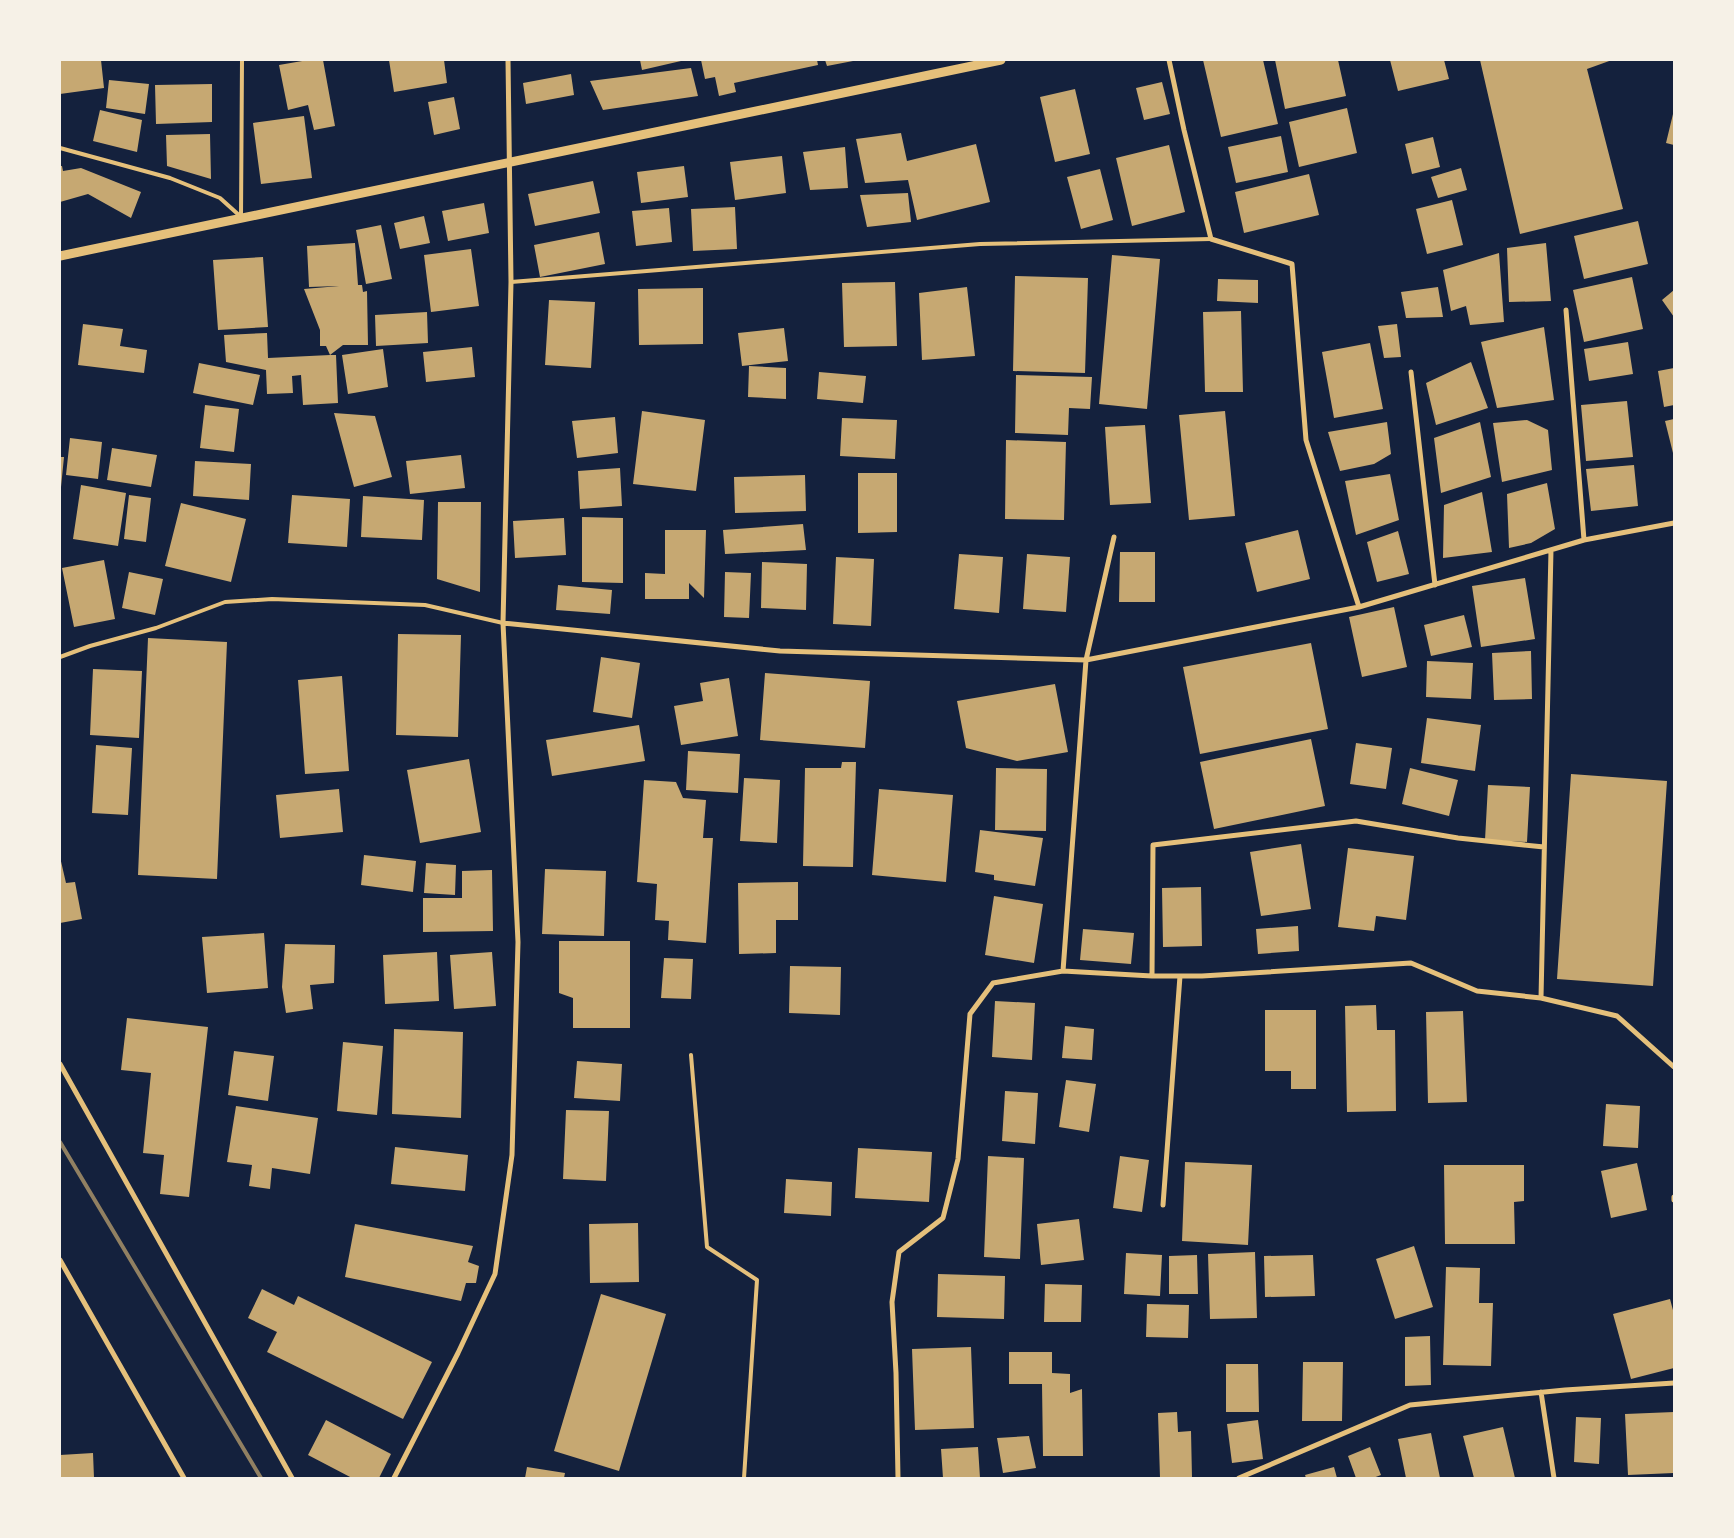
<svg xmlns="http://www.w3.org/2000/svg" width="1734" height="1538" font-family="'Nunito Sans',sans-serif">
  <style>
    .building { fill: #c6a872 }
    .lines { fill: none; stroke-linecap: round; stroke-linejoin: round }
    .service { stroke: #e5c07b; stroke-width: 4 }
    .minor { stroke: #e5c07b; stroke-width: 5 }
    .tertiary { stroke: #e5c07b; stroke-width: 9 }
    .rail { stroke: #918062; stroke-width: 4 }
  </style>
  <rect width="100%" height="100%" fill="#14213d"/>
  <!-- building -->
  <path class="building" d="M60,60h41l3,28 -44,6z
    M308,60h15l12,66 -21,4 -6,-25 -20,5 -9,-45z
    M389,60h55l3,23 -53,9z
    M640,60h41v1l-39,9z
    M701,60h116l1,5 -84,18 2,9 -17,4 -4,-19 -10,2z
    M825,60h28v1l-26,5z
    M1203,60h60l15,64 -57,13z
    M1275,60h63l8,36 -61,13z
    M1390,60h54l5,19 -51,12z
    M1480,60h132l-25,9 36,140 -103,25z
    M691,68l7,28 -95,14 -13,-29z
    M571,74l3,21 -48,9 -3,-21z
    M109,80l40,4 -4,30 -39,-6z
    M1162,82l8,32 -26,6 -8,-32z
    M212,84v38l-56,2 -1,-39z
    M1075,89l15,65 -35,8 -15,-65z
    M454,97l6,32 -26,6 -6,-33z
    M1347,108l10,45 -58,14 -10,-45z
    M100,110l42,10 -5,32 -44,-11z
    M1673,114h1v31l-8,-2z
    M304,116l8,62 -51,6 -8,-61z
    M901,133l6,28 69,-17 14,58 -73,18 -9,-40 -43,3 -9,-44z
    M210,134l1,45 -44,-13 -1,-31z
    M1281,136l7,36 -52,11 -8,-36z
    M1433,137l7,30 -28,7 -7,-30z
    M1169,145l16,67 -53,14 -16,-68z
    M845,147l3,41 -38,2 -7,-38z
    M782,156l4,37 -51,7 -5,-38z
    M60,166h2l1,5 18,-3 60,24 -10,26 -43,-24 -28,8z
    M684,166l4,31 -47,6 -4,-31z
    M1461,168l6,22 -29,8 -7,-21z
    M1100,169l13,51 -32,9 -14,-52z
    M1309,174l10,41 -75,18 -9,-41z
    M593,181l7,32 -65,13 -7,-32z
    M908,193l3,29 -44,5 -7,-32z
    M1452,200l11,45 -36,9 -11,-45z
    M484,203l5,30 -41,8 -6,-30z
    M735,207l2,42 -44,2 -2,-42z
    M669,208l3,34 -36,4 -4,-35z
    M424,216l6,27 -30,6 -6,-26z
    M1638,221l10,43 -64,15 -10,-43z
    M381,225l11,54 -26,5 -10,-54z
    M599,232l6,32 -65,13 -6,-32z
    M355,243l3,42h4l1,7 4,-1 1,54h-25l-13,10h6l2,48 -35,2 -2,-30 -9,1 1,17 -26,1 -1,-24 -40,-8 -2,-27 43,-2 1,25 62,-3 -4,-9h-6v-16l-16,-41 35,-3 -30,1 -2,-41z
    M1546,243l5,58 -42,1 -2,-54z
    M471,249l8,57 -48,6 -7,-57z
    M1499,253l5,69 -34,3 -4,-19 -15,5 -8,-41z
    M1112,255l48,4 -13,150 -48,-5z
    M263,257l5,70 -50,3 -5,-70z
    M1015,276l73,2 -3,95 -72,-2z
    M1632,277l11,52 -59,13 -11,-52z
    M1218,279l40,1v23l-41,-2z
    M895,282l2,64 -53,1 -2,-64z
    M967,287l8,69 -53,4 -3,-67z
    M1438,287l5,30 -37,1 -5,-26z
    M703,288v56l-64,1 -1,-56z
    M1674,290v27l-12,-17z
    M549,300l46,2 -4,66 -46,-3z
    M1241,311l2,81h-38l-2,-80z
    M427,312l1,31 -52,3 -1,-31z
    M83,324l40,5 -3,17 27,4 -3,23 -66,-8z
    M1397,324l4,33 -17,1 -6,-32z
    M1544,327l10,73 -57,8 -16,-66z
    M784,328l4,33 -46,5 -4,-33z
    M1628,342l5,32 -44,7 -5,-32z
    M1370,343l13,66 -49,9 -12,-66z
    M472,347l3,30 -49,5 -3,-30z
    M383,349l5,38 -40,7 -6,-39z
    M1471,362l17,46 -52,17 -10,-42z
    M199,363l61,12 -7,30 -60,-12z
    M749,366l37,2v31l-38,-2z
    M1674,368v37l-10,2 -6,-36z
    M819,372l47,4 -3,27 -46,-4z
    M1016,375l76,2 -2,32 -21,-1 -1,27 -53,-2z
    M1627,401l6,56 -47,4 -5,-56z
    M205,405l34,4 -5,43 -34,-4z
    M642,411l63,9 -9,71 -63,-7z
    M1225,411l10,105 -46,4 -10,-105z
    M334,413l41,3 17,61 -38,10z
    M615,417l3,36 -41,5 -5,-37z
    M842,418l55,2 -2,39 -55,-3z
    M1674,419v34h-1l-8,-32z
    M1527,420l21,10 4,40 -50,12 -9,-59z
    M1387,422l4,32 -17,10 -34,7 -12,-39z
    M1480,422l11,55 -50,16 -7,-55z
    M1145,425l6,78 -41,2 -5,-78z
    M70,438l32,4 -4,37 -32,-4z
    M1006,440l60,2 -2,78 -59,-1z
    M112,448l45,7 -6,32 -44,-7z
    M461,455l4,33 -55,6 -4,-33z
    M60,457h4l-3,30h-1z
    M195,461l56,3 -2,36 -56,-4z
    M1634,465l4,41 -47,5 -5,-42z
    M620,468l2,38 -42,3 -2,-38z
    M858,473h39v59l-39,1z
    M1390,474l9,46 -43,15 -11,-54z
    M805,475l1,36 -71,2 -1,-36z
    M1547,483l8,46 -24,14 -22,5 -2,-54z
    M81,485l45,8 -8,53 -45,-7z
    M1482,492l10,60 -49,6 1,-53z
    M129,495l22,3 -5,44 -22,-3z
    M292,495l58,4 -3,48 -59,-4z
    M363,496l61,4 -2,40 -61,-3z
    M438,502h43l-1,90 -43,-13z
    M181,503l65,16 -15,63 -66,-16z
    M582,517l41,1v65l-41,-1z
    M564,518l2,37 -51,3 -2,-37z
    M803,524l3,26 -81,4 -2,-24z
    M665,530h41l-2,68 -15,-15v16h-44v-26l20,1z
    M1298,530l12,49 -53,13 -12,-49z
    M1398,531l11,43 -32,8 -10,-40z
    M1120,552h35v50h-36z
    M959,554l44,3 -4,56 -45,-4z
    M1027,554l43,3 -4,55 -43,-3z
    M836,557l38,2 -3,67 -38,-2z
    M104,560l11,59 -41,8 -12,-59z
    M762,562l45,2 -1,46 -45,-2z
    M129,572l34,7 -8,36 -33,-7z
    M725,572l26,1 -2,45 -25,-1z
    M1525,578l10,61 -54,8 -9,-61z
    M558,585l54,5 -2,24 -54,-4z
    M1394,607l13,60 -45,10 -13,-60z
    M1464,615l8,32 -41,9 -7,-31z
    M398,634l63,1 -3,102 -62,-2z
    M148,638l79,4 -10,237 -79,-4z
    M1311,643l17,86 -128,25 -17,-87z
    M1531,651l1,48 -38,1 -2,-47z
    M601,657l39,6 -8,55 -39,-6z
    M1427,661l46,2 -2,36 -45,-2z
    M93,669l49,2 -3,67 -49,-3z
    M765,673l105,8 -5,67 -105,-8z
    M342,676l7,95 -44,3 -7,-94z
    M729,678l9,58 -57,9 -7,-39 29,-5 -3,-18z
    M1055,684l13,68 -51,9 -51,-13 -9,-47z
    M1427,718l54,7 -6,46 -54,-8z
    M639,725l6,36 -93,15 -6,-36z
    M1311,739l14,67 -111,23 -14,-67z
    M1356,743l36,5 -6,41 -36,-5z
    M96,745l36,3 -4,67 -36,-2z
    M688,751l52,3 -2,39 -52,-3z
    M469,759l12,73 -61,11 -13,-73z
    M842,762h14l-3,105 -50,-1 2,-98h36z
    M996,768l51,1 -1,62 -51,-1z
    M1410,768l48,12 -9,36 -47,-12z
    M1571,774l96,7 -14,205 -96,-7z
    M744,778l36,2 -3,63 -37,-2z
    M644,780l32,2 7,16 23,2 -3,38h10l-7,105 -38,-3 1,-19 -14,-1 2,-36 -20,-2z
    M1488,785l42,2 -3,55 -42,-2z
    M339,789l4,43 -63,6 -4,-43z
    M879,789l74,6 -7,87 -74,-7z
    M980,830l63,8 -8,48 -41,-6v-5l-19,-3z
    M1301,844l10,65 -50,7 -11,-64z
    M1348,848l66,8 -8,64 -30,-4 -2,15 -36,-4z
    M364,855l52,6 -3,31 -52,-7z
    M60,857l6,26 9,-1 7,37 -22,4z
    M426,863l30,2 -1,30 -31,-2z
    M545,869l61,2 -2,65 -62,-2z
    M492,870l1,61 -70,1v-34h39v-27z
    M798,882v38h-22v33l-37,1 -1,-71z
    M1201,887l1,59 -39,1 -1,-59z
    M994,896l49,8 -9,59 -49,-8z
    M1298,926l1,25 -41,3 -2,-25z
    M1083,929l51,4 -3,31 -51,-4z
    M264,933l4,55 -61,5 -5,-56z
    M559,941h71v87h-57v-30l-14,-5z
    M285,944l50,1 -1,38 -24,2 3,24 -27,4 -4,-26z
    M437,952l2,49 -54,3 -2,-49z
    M492,952l4,54 -42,3 -4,-54z
    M664,958l29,1 -2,40 -30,-1z
    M790,966l51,1 -1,48 -51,-2z
    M995,1001l40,2 -3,57 -40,-3z
    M1376,1005l1,25h18l1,81 -49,1 -2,-106z
    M1265,1010h51v79h-25v-18h-26z
    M1463,1011l4,91 -39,1 -2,-91z
    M127,1018l81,9 -19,170 -29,-3 4,-39 -21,-2 8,-80 -30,-3z
    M1065,1026l29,3 -2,31 -30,-2z
    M394,1029l69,3 -2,86 -69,-4z
    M343,1042l40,4 -6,69 -40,-4z
    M234,1051l40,5 -6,45 -40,-6z
    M577,1061l45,3 -2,37 -46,-3z
    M1066,1080l30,4 -7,48 -30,-5z
    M1005,1091l33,2 -3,51 -33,-3z
    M1606,1104l34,2 -2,42 -35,-2z
    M236,1106l82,12 -8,56 -38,-6 -2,21 -21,-3 3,-21 -25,-3z
    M566,1110l43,1 -3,70 -43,-2z
    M395,1147l73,8 -3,36 -74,-7z
    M858,1148l74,4 -3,50 -74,-4z
    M988,1156l36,2 -4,101 -36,-2z
    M1120,1156l29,4 -7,52 -29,-4z
    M1185,1162l67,3 -4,80 -66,-4z
    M1637,1163l10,47 -36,8 -10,-47z
    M1444,1165h80v36l-10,1 1,42h-70z
    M786,1179l46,3 -1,34 -47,-3z
    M1079,1219l5,41 -43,5 -4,-41z
    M638,1223l1,59 -49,1 -1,-59z
    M355,1224l118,22 -5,16 11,4 -3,17h-10l-5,18 -116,-24z
    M1414,1246l19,61 -38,12 -19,-60z
    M1255,1252l2,66 -47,1 -2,-65z
    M1126,1253l36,2 -2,41 -36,-2z
    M1197,1255l1,39h-29v-38z
    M1313,1255l2,41 -50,1 -1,-41z
    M1446,1267l34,1 -1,35h14l-2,63 -48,-1z
    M938,1274l67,2 -1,43 -67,-2z
    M1045,1284l37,1 -1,37h-37z
    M262,1289l32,16 4,-9 134,66 -29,57 -136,-67 10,-20 -29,-14z
    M601,1294l65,20 -47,157 -65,-20z
    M1670,1299l4,15v54l-43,11 -18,-65z
    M1147,1304l42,1 -1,33 -42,-1z
    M1430,1336l1,49 -26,1v-49z
    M971,1347l3,81 -59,2 -3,-81z
    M1009,1352h43v21l18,1v19l12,-4 1,67h-40l-1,-72h-33z
    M1303,1362h40l-1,59h-40z
    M1226,1364h32l1,48h-33z
    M1177,1412l1,20 13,-1 1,47h-32l-2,-65z
    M1674,1412v61l-46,2 -3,-61z
    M1576,1417l25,1 -2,46 -25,-2z
    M326,1420l65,34 -12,24h-27l-44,-23z
    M1258,1420l5,39 -31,4 -5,-39z
    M1503,1427l12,51h-41l-11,-42z
    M1431,1433l9,45h-34l-8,-39z
    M1029,1436l7,32 -33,5 -6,-35z
    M978,1447l2,31h-37l-2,-29z
    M1370,1447l11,28 -8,3h-17l-8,-22z
    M93,1453l1,25h-34v-23z
    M527,1467l38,6 -1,5h-39z
    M1334,1467l3,11h-31l-1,-3z"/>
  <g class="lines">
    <!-- service -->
    <path class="service" d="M60,148l110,30 50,20 20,18
      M241,217l1,-157
      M511,282l469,-38 231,-5
      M60,657l30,-11 66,-18 69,-26 47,-3 153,6 78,18
      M691,1055l16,192 50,33 -13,198"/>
    <!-- minor -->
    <path class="minor" d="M1169,60l15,70 27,109 81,25 14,176 53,167
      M1566,310l18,230
      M1411,372l24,213
      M503,623l277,28 306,9 273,-53 225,-67 90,-17
      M1063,971l23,-311 28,-123
      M1152,976l1,-131 203,-24 102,17 86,9
      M1541,998l10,-448
      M60,1064l232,414
      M1674,1197v3
      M1163,1205l17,-229
      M60,1260l124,218
      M1541,1392l13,86
      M394,1478l64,-125 37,-79 17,-119 6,-213 -15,-319 8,-341 -3,-222
      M898,1478l-2,-105 -4,-71 7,-50 44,-34 15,-59 12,-145 23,-31 70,-12 89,5h50l209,-13 66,28 64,7 76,18 57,51
      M1239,1478l171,-73 155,-15 109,-7"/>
    <!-- tertiary -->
    <path class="tertiary" d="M60,256l941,-196"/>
    <!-- rail -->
    <path class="rail" d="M60,1142l201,336"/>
  </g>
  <!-- border -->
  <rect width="1734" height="1538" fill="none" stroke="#f6f1e7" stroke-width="122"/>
</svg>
